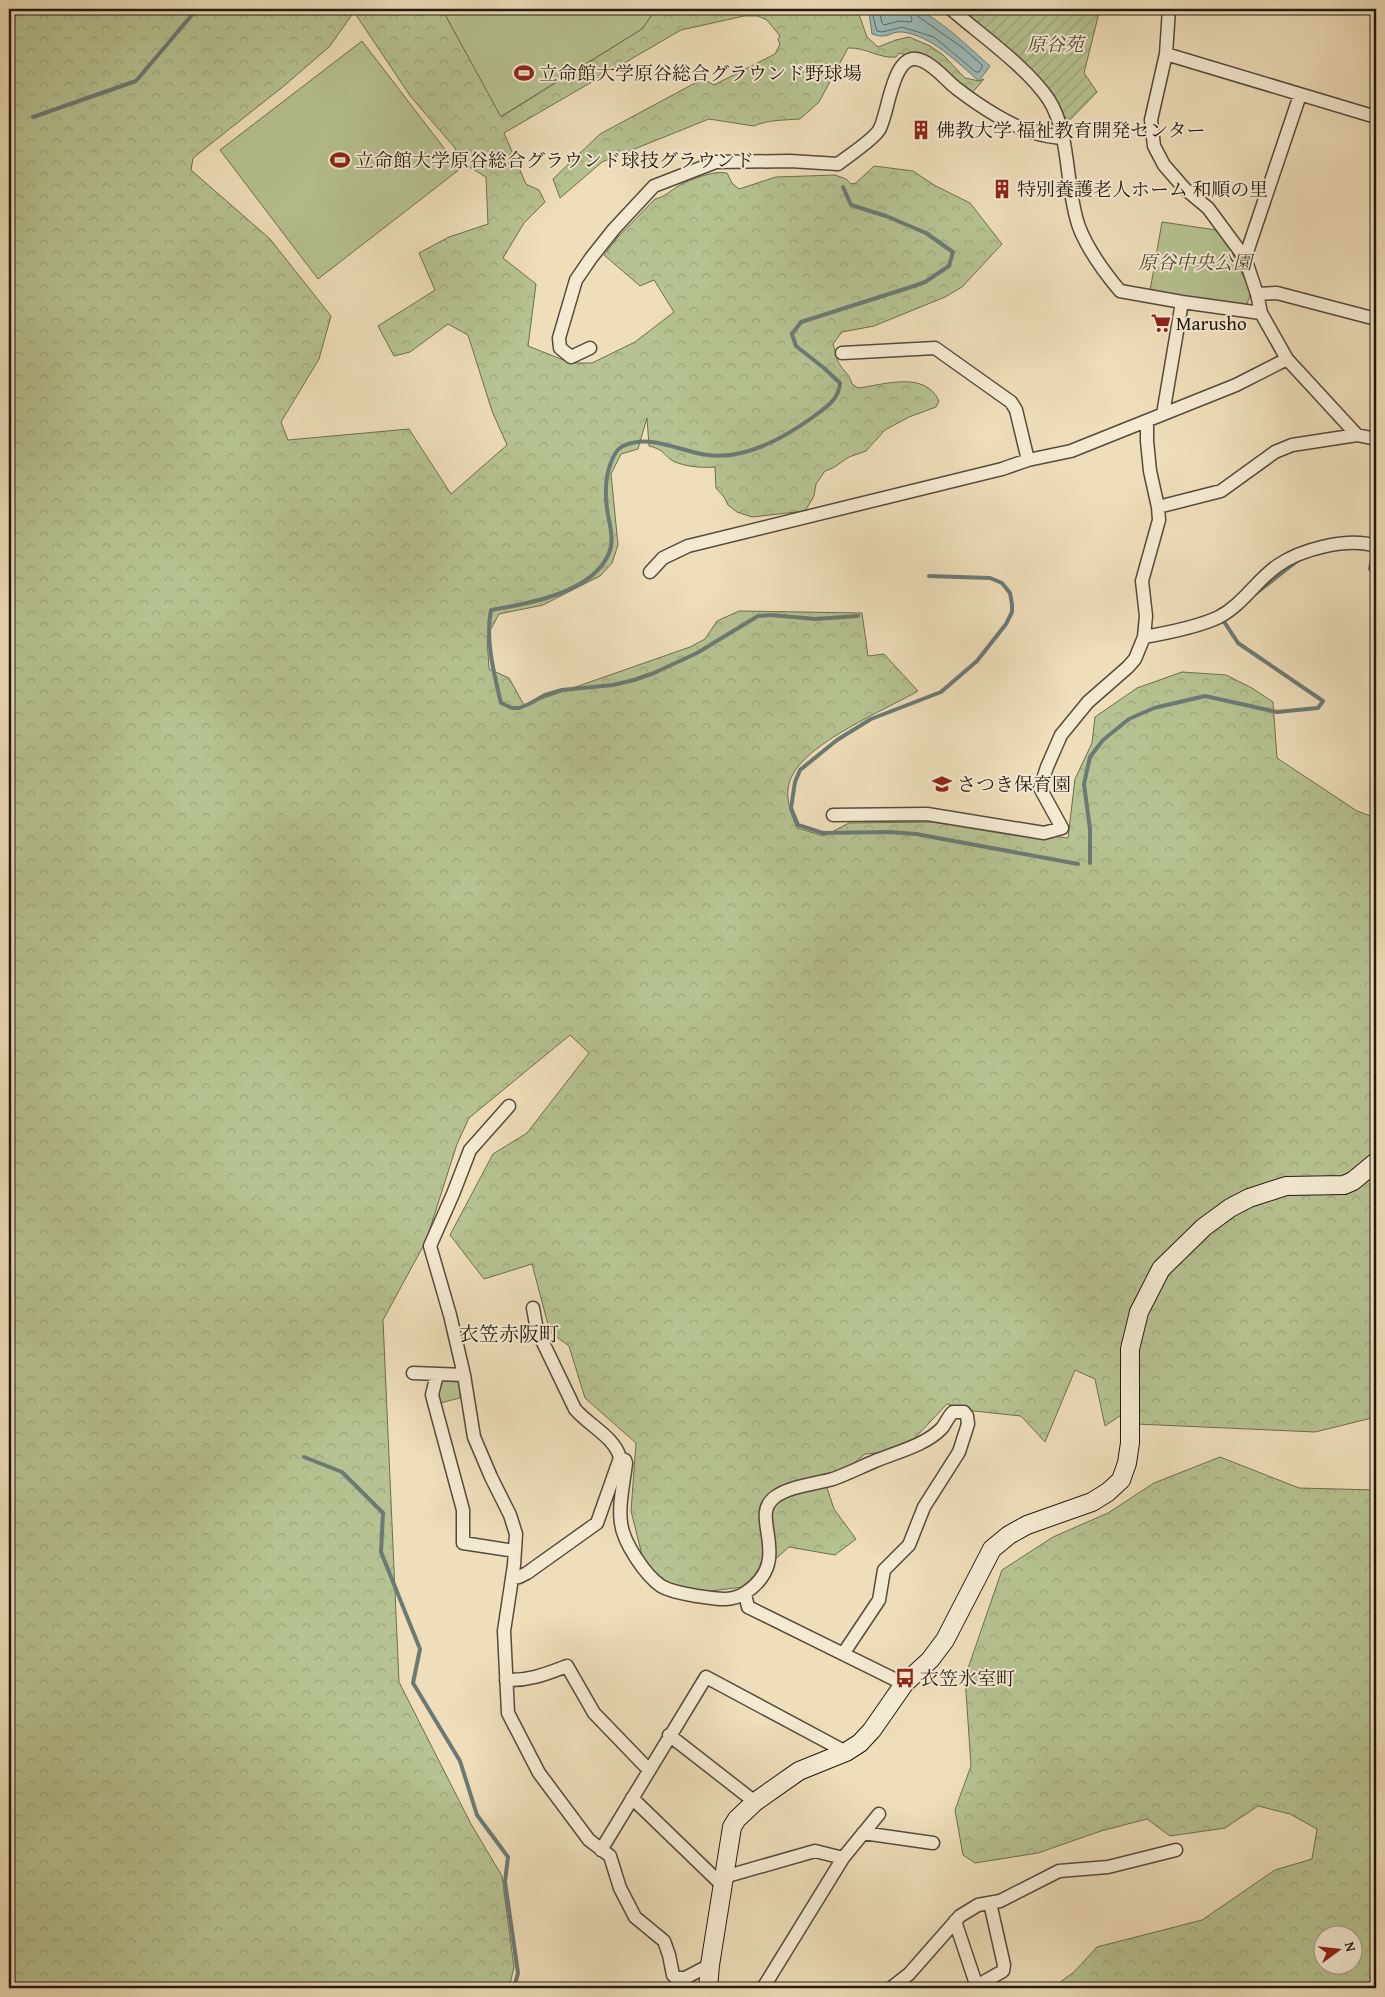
<svg xmlns="http://www.w3.org/2000/svg" width="1385" height="1997" font-family="'Gentium Book Plus','Noto Serif JP',serif">
  <style>
    .green { fill: #b6c291; stroke: #6c6e50 }
    .forest { fill: url(#forest-crowns); stroke: #6c6e50; fill-rule: evenodd }
    .garden { fill: url(#garden-furrows); stroke: #6c6e50 }
    .water { fill: #9cbab8; stroke: #6b7a74 }
    .lines { fill: none; stroke-linecap: round; stroke-linejoin: round }
    .shore { stroke: #5f6a64; stroke-width: 1 }
    .stream { stroke: #6b7a74; stroke-width: 4 }
    .street-casing { stroke: #554b3a; stroke-width: 15 }
    .secondary-casing { stroke: #221a0f; stroke-width: 20 }
    .street { stroke: #f4ead2; stroke-width: 12 }
    .secondary { stroke: #f4ead2; stroke-width: 18 }
    .labels { text-anchor: middle; stroke-width: 4; stroke-linejoin: round; paint-order: stroke }
    .park-label { font-size: 19px; font-style: italic; fill: #4e4c36; stroke: #f4ead2 }
    .poi-label { font-size: 19px; fill: #221a0f; stroke: #f4ead2; text-anchor: start }
    .neighbourhood-label { font-size: 20px; fill: #221a0f; stroke: #f4ead2 }
  </style>
  <defs>
    <pattern id="forest-crowns" width="20" height="18" patternUnits="userSpaceOnUse" patternTransform="scale(1.25)"><rect width="20" height="18" fill="#b6c291"/><path d="M2 6a3 3 0 1 1 6 0M12 15a3 3 0 1 1 6 0" fill="none" stroke="#9ca67c"/></pattern>
    <pattern id="garden-furrows" width="10" height="10" patternUnits="userSpaceOnUse" patternTransform="scale(1.25)"><rect width="10" height="10" fill="#b6c291"/><path d="M-1 1l2-2M0 10L10 0M9 11l2-2" fill="none" stroke="#9ca67c"/></pattern>
  </defs>
  <rect width="100%" height="100%" fill="#eedeb9"/>
  <filter id="stains"><feTurbulence type="fractalNoise" baseFrequency=".004" numOctaves="4"/><feColorMatrix values="0 0 0 0 .2 0 0 0 0 .09 0 0 0 0 .02 0 0 0 .5 -.17"/></filter>
  <radialGradient id="worn" r=".72"><stop offset=".6" stop-color="#630" stop-opacity="0"/><stop offset="1" stop-color="#630" stop-opacity=".3"/></radialGradient>
  <!-- green -->
  <path class="green" d="M442,9h211l-1,6 -10,14 -142,88z
    M362,41l98,128 -142,110 -98,-129z
    M1162,222l54,8 12,14 21,44 1,8 -4,10 -96,-15z
    M444,1381l17,1 -1,16 -20,5 -2,-17z"/>
  <!-- forest -->
  <path class="forest" d="M9,9h433l59,108 141,-88 10,-14 1,-6h204l10,28 11,10 18,-7 13,-3 21,9 13,9 22,23 14,3 5,-2 -13,15 -61,-38 -11,-3 -3,4c-16,2 -31,-10 -48,-9l-29,54 -19,17c-15,1 -33,1 -46,7l-45,-7 -107,43 -42,36 -7,-19 47,-45 97,-52 6,-3 11,6 61,-31 5,-10 -2,-5 2,-3 -13,-16 -9,-4h-14l-63,14 -177,103 22,51 13,6 6,12 -21,21 -21,35 33,26 -8,62 43,17h21l43,-21 39,-30 -20,-32 -14,6 -36,-31 14,-18 37,-38c10,-2 16,-9 25,-14 12,-6 34,-15 47,-12l5,10 7,6 37,-12 59,-2 11,4 5,5 5,-1 18,-17 39,5 21,14 36,18 32,41 -40,43 -17,10 -71,29 -32,6 -9,12c2,5 2,10 4,15 4,11 12,13 15,25l6,4c25,-3 67,-18 81,13l-3,6 -27,10 -24,13 -19,21 -17,6 -16,11 -8,3 -9,13 -2,12 -9,15 -53,6 -15,-5 -9,-7 -4,-8 -8,-9 -1,-21c-13,1 -27,0 -40,-5 -11,-5 -9,-12 -26,-16l-2,-28 -9,31 -17,5 -10,20 7,71 -6,18 -12,13 -57,29 -44,9 -12,22 2,33 20,9 15,27 166,-58 15,-8 12,-18 22,-10 123,2 6,43 16,-2 34,37c-33,19 -110,51 -126,85 -9,17 -2,36 5,52l27,8 25,-13 81,-1 138,16 7,-59 17,-36 3,-26 42,-29 45,-16 44,3 26,13 21,14 4,56 80,53 19,7v599l-61,15 -179,-8 -12,-11 -19,13 -10,-47 -20,-9 -30,72 -24,-26 -47,-5 -27,-7 -34,36 -23,12 -25,2 -21,17 -20,8 10,30 22,30 -21,16 -46,-8 -46,40 -41,5 -30,-6 -28,-23 -13,-52 5,-68 -51,-45 -16,-52 -19,-14 -18,-68 -48,15 -34,-44 43,-81 34,-21 62,-80 -19,-18 -101,83 -12,26 -31,97 -43,79 16,362 72,142 31,52 12,91 -5,21h-500zM354,12l57,85 44,51 1,11 30,18 2,47 -39,13 -30,16 16,37 -57,36 16,30 16,-4 38,-28 20,11 24,76 15,34 -56,49 -42,-65 -121,11 -7,-18 38,-63 12,-43 -61,-77 -79,-69 2,-12 92,-73 44,-38z
    M1220,1457l79,31 77,2v498h-324l22,-16 23,-25 105,-27 73,-50 37,-11 5,-30 -27,-15 -32,-8 -33,22 -55,8 -23,-17 -46,12 -63,22 -63,10 -12,-8 -8,-45 16,-44 -6,-89 37,-107 51,-33 55,-24 46,-30zM1322,1934h30v30h-30z"/>
  <!-- garden -->
  <path class="garden" d="M960,9h140l-16,64 13,19 -29,30 -12,-21z"/>
  <!-- water -->
  <path class="water" d="M864,9c15,0 38,-3 51,0 21,6 58,42 75,57l-11,15c-21,-18 -48,-46 -77,-49 -13,-1 -13,8 -30,2l-3,-21z"/>
  <g class="lines">
    <!-- shore -->
    <path class="shore" d="M871,9l6,22 5,1 20,-5 32,10 42,35h3l3,-4v-3l-19,-17 -47,-33 -2,-6
      M879,9l3,14 2,2 15,-4 12,1 1,-3 -4,-10"/>
    <!-- stream -->
    <path class="stream" d="M33,117l103,-36 61,-72
      M843,187l8,18 35,11 40,17 27,19 -4,14 -24,16 -11,4 -113,36 -9,12 4,12 28,22 16,15c-1,17 -15,25 -27,34 -29,21 -67,43 -105,38 -28,-3 -56,-22 -85,-9 -5,2 -9,9 -11,14 -7,15 -7,33 -5,49 2,14 8,31 2,44 -16,40 -82,51 -118,57 -6,29 3,64 10,93l11,5h7l10,-4 16,-9 17,-5 51,-5 21,-5 20,-7 43,-20 61,-37 13,-1 44,4 43,-3
      M1371,549h3l-4,20 6,2
      M929,576l61,2 12,5 8,10 2,11v8l-6,12 -29,37 -36,31 -70,27 -34,21 -37,30 -5,12 -4,26 7,17 25,8 65,-1 28,2 162,30
      M1255,594l42,-33
      M1090,863v-34l-6,-45 6,-27 13,-17 26,-21 25,-11 51,-12 72,16 41,-4 5,-7 -85,-58 -15,-23 1,-2
      M304,1457l38,15 41,41 -2,39 39,97 -7,34 47,78 17,54 31,42 -3,25 13,91 -4,15"/>
    <defs>
      <path id="street" d="M951,9c31,27 76,58 98,91 22,35 16,88 30,127 9,23 25,45 41,64l62,11 79,11
        M1169,9l-3,45 -15,66 3,26 10,19 20,23 24,20 37,50 12,36 4,19 26,46 70,76 19,4
        M1166,54l210,63
        M1245,258l55,-163
        M1257,294l20,-1 99,26
        M590,348l-19,9 -11,-9 -1,-10 17,-58 15,-22 23,-29 40,-43 62,-24 74,-1 48,3c10,-8 35,-24 41,-34 10,-15 13,-84 44,-69 13,6 22,18 33,27 22,17 59,42 87,47 6,2 12,2 19,3
        M842,353l93,-5 76,54 5,8 12,50
        M1163,414l19,-112
        M1158,507l63,-16 54,-39 17,-7 65,-10
        M650,572l13,-14 25,-12 314,-77 26,-9 43,-9 165,-66 51,-26
        M1144,637c23,-4 54,-10 75,-20 23,-12 37,-36 58,-51 24,-17 71,-29 99,-20
        M833,815l94,-1 117,19 18,-5 -22,-40 7,-21 14,-32 27,-33 40,-35 7,-8 9,-22 2,-21 -4,-35 17,-61 -1,-13 -8,-36 -3,-30v-20
        M509,1106l-39,44 -17,44 -23,52 20,69 14,60 10,62 17,40 19,38 6,19 -2,31 -10,66 4,82 31,60 50,67 21,16 10,32 15,29 29,24 5,14 4,20 3,3h9l25,-13
        M413,1373l51,2
        M437,1374l-5,21 31,115v33l52,8
        M620,1458l5,2 1,3c-2,20 -8,41 -5,60 2,19 24,52 40,63 10,6 25,8 36,10 17,2 33,7 48,-3 51,-34 2,-76 30,-96 15,-11 40,-13 58,-18 14,-5 28,-12 42,-18 22,-9 51,-16 67,-33 4,-5 6,-11 11,-16h11l3,4 1,8 -9,28 -35,55 -15,38 -25,25 -5,30 -36,54
        M512,1578l7,-1 8,-4 70,-50 23,-65c-5,-21 -32,-33 -45,-49l-38,-79 -4,-22
        M745,1594l3,13 156,77
        M506,1680c23,1 40,-6 61,-14l27,47 55,57
        M669,1735l86,67
        M632,1798l91,88
        M863,1833l70,10
        M601,1850l105,-173 140,75
        M724,1877l91,-26 28,7
        M955,1921l20,60 5,3 23,-13 1,-6 -14,-62
        M763,1988l80,-130 36,-44
        M891,1988l18,-14 51,-58 18,-11 22,-4 59,-30 49,-4 68,-17"/>
      <path id="secondary" d="M708,1988l2,-23 22,-138 5,-8 18,-17 44,-31 47,-19 14,-9 12,-13 32,-46 26,-24 15,-20 47,-91 17,-14 18,-10 65,-23 16,-10 13,-12 6,-17 3,-20v-94l9,-37 22,-43 43,-42 26,-19 19,-10 37,-12 58,-1 9,-4 23,-19"/>
    </defs>
    <!-- street casing -->
    <use href="#street" class="street-casing"/>
    <!-- secondary casing -->
    <use href="#secondary" class="secondary-casing"/>
    <!-- street -->
    <use href="#street" class="street"/>
    <!-- secondary -->
    <use href="#secondary" class="secondary"/>
  </g>
  <!-- icons -->
  <defs>
    <symbol id="stadium-bare" viewBox="-9 -9 18 18"><path d="M0-5a6.5 5 0 1 0 0 10a6.5 5 0 1 0 0-10ZM-3.5-1.8h7v3.6h-7Z" fill="#8f2418" stroke="#f4ead2" stroke-width="2.5" paint-order="stroke"/></symbol>
    <symbol id="building-bare" viewBox="-9 -9 18 18"><path d="M-4-6H4V6H1V3H-1V6H-4ZM-2.5-4.3h1.7v1.8h-1.7ZM.8-4.3h1.7v1.8H.8ZM-2.5-1h1.7V.8h-1.7ZM.8-1h1.7V.8H.8Z" fill="#8f2418" stroke="#f4ead2" stroke-width="2.5" paint-order="stroke"/></symbol>
    <symbol id="supermarket-bare" viewBox="-9 -9 18 18"><path d="M-6-5.5h2.5l.6 2H6L4.5 2H-2.5L-4.4-4H-6ZM-1.5 3.2a1.3 1.3 0 1 0 .1 0ZM3 3.2a1.3 1.3 0 1 0 .1 0Z" fill="#8f2418" stroke="#f4ead2" stroke-width="2.5" paint-order="stroke"/></symbol>
    <symbol id="school-bare" viewBox="-9 -9 18 18"><path d="M0-5L7-2L0 1L-7-2ZM-4 1L0 2.5L4 1V4Q0 6-4 4Z" fill="#8f2418" stroke="#f4ead2" stroke-width="2.5" paint-order="stroke"/></symbol>
    <symbol id="bus-bare" viewBox="-9 -9 18 18"><path d="M-5-6H5V4H4V6H2V4H-2V6H-4V4H-5ZM-3.5-4V0h7V-4ZM-3.5 1.2v1.5H-2V1.2ZM2 1.2v1.5H3.5V1.2Z" fill="#8f2418" stroke="#f4ead2" stroke-width="2.5" paint-order="stroke"/></symbol>
  </defs>
  <g fill-rule="evenodd">
    <use href="#stadium-bare" x="510" y="59" width="28" height="28"/>
    <use href="#building-bare" x="907" y="116" width="28" height="28"/>
    <use href="#stadium-bare" x="326" y="146" width="28" height="28"/>
    <use href="#building-bare" x="988" y="175" width="28" height="28"/>
    <use href="#supermarket-bare" x="1147" y="309" width="28" height="28"/>
    <use href="#school-bare" x="928" y="770" width="28" height="28"/>
    <use href="#bus-bare" x="891" y="1664" width="28" height="28"/>
  </g>
  <g class="labels">
    <!-- park labels -->
    <g class="park-label">
      <text x="1055" y="51">原谷苑</text>
      <text x="1195" y="269">原谷中央公園</text>
    </g>
    <!-- poi labels -->
    <g class="poi-label">
      <text x="539" y="80">立命館大学原谷総合グラウンド野球場</text>
      <text x="936" y="137">佛教大学 福祉教育開発センター</text>
      <text x="355" y="167">立命館大学原谷総合グラウンド球技グラウンド</text>
      <text x="1017" y="196">特別養護老人ホーム 和順の里</text>
      <text x="1176" y="330">Marusho</text>
      <text x="957" y="791">さつき保育園</text>
      <text x="920" y="1685">衣笠氷室町</text>
    </g>
    <!-- neighbourhood labels -->
    <g class="neighbourhood-label">
      <text x="509" y="1341">衣笠赤阪町</text>
    </g>
  </g>
  <!-- margin -->
  <rect width="1385" height="1997" fill="none" stroke="#eedeb9" stroke-width="30"/>
  <rect x="10" y="10" width="1365" height="1977" fill="none" stroke="#221a0f" stroke-width="2.5"/>
  <rect x="15" y="15" width="1355" height="1967" fill="none" stroke="#221a0f"/>
  <!-- north arrow -->
  <g transform="translate(1338 1950) rotate(75)"><circle r="24" fill="#f4ead2" stroke="#a09784"/>
  <path d="M0-4L9 19L0 12L-9 19Z" fill="#8f2418"/>
  <text y="-8" font-size="14" font-weight="bold" text-anchor="middle" fill="#221a0f">N</text>
  </g>
  <rect width="100%" height="100%" filter="url(#stains)"/>
  <rect width="100%" height="100%" fill="url(#worn)"/>
</svg>
